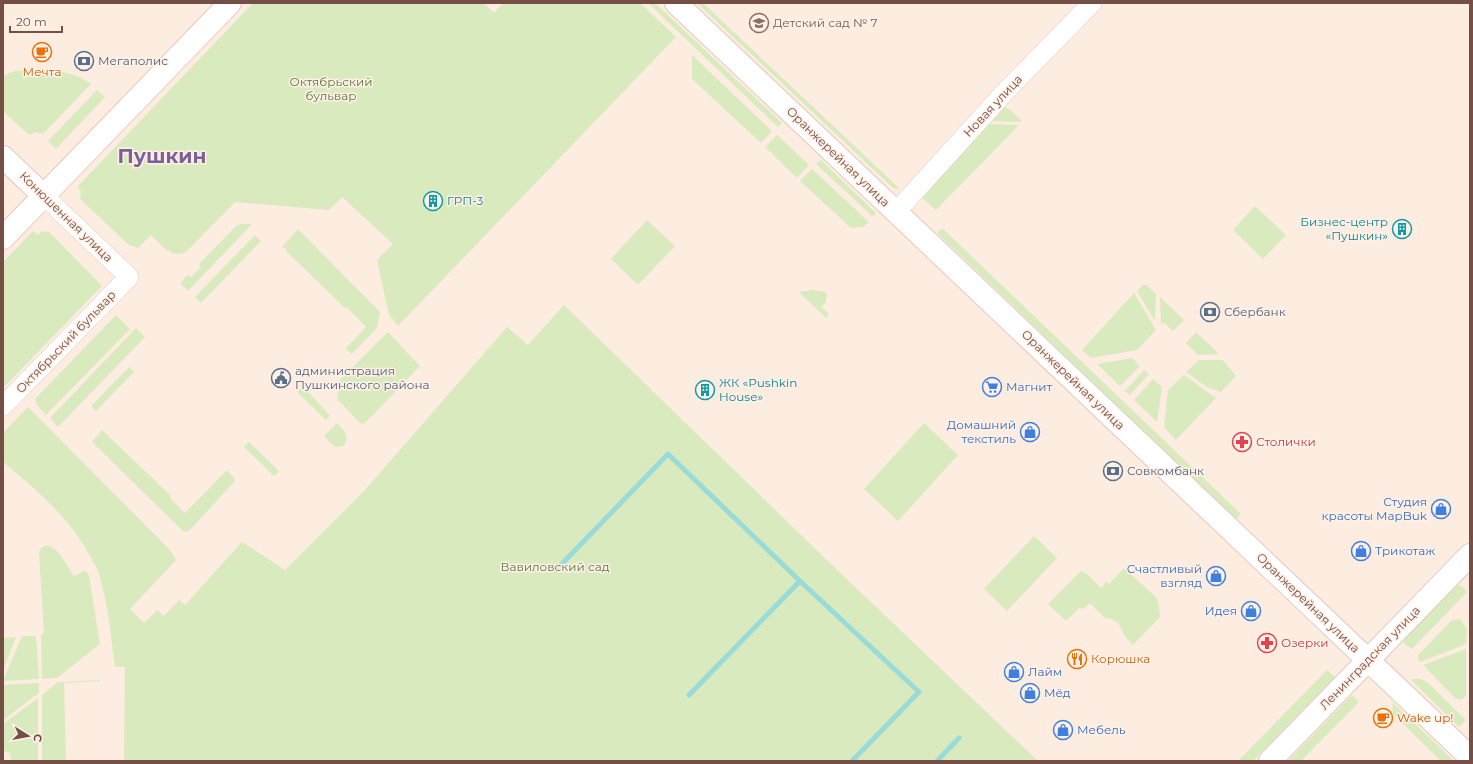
<svg xmlns="http://www.w3.org/2000/svg" width="1473" height="764" font-family="Montserrat,sans-serif">
  <style>
    .green { fill: #d9ebbe }
    .lines { fill: none; stroke-linecap: round; stroke-linejoin: round }
    .stream { stroke: #9adad7; stroke-width: 5 }
    .minor-casing { stroke: #e4c9bf; stroke-width: 20 }
    .tertiary-casing { stroke: #e4c9bf; stroke-width: 24 }
    .secondary-casing { stroke: #e9c8bb; stroke-width: 24 }
    .minor { stroke: #fff; stroke-width: 19 }
    .tertiary { stroke: #fff; stroke-width: 22 }
    .secondary { stroke: #fff; stroke-width: 22 }
    .labels { text-anchor: middle; stroke-width: 3; stroke-linejoin: round; paint-order: stroke }
    .education-label { font-size: 12px; fill: #785e54; stroke: #fff1e7; text-anchor: start }
    .service-label { font-size: 12px; fill: #4e5e75; stroke: #fff1e7; text-anchor: start }
    .food-label { font-size: 12px; fill: #c56008; stroke: #fff1e7; text-anchor: start }
    .park-label { font-size: 12px; fill: #58763c; stroke: #fff1e7 }
    .street-label { font-size: 12px; fill: #754e46; stroke: #fff1e7 }
    .culture-label { font-size: 12px; fill: #0d838f; stroke: #fff1e7; text-anchor: start }
    .shop-label { font-size: 12px; fill: #366cbe; stroke: #fff1e7; text-anchor: start }
    .health-label { font-size: 12px; fill: #be3a42; stroke: #fff1e7; text-anchor: start }
    .town-label { font-size: 20px; font-weight: bold; fill: #7c6199; stroke: #fff1e7 }
  </style>
  <rect width="100%" height="100%" fill="#fdece0"/>
  <!-- green -->
  <path class="green" d="M253,3h231l10,10 9,-10h137l36,34 -278,289 -9,-11 -12,-55 16,-16 -51,-47 -13,13 -94,-8 -49,50c-16,7 -24,-7 -35,-17l-13,13 -9,-3 -49,-46 1,-8 -4,-4z
    M648,3h7l127,120 -4,4z
    M697,3h6l197,186 -7,-1z
    M692,55l80,76 -11,12 -69,-64z
    M49,69c15,3 30,6 42,15l-48,50 -7,-2 -6,3 -2,-2h-1l-24,-22v-35l11,-5z
    M97,90l8,7 -49,52 -8,-8z
    M1005,107l4,2 13,12 -1,1 -33,-1z
    M985,124l34,1 -83,85 -16,-14z
    M777,135l32,30 -12,13 -32,-31z
    M821,160l55,53 -3,3 -2,-1 -55,-51z
    M812,169l57,53 -6,5 -12,1 -51,-47z
    M1255,206l31,29 -23,24 -30,-29z
    M647,220l28,26 -37,39 -27,-26z
    M241,224h11l-64,67 -8,-8 8,-8 3,2 10,-10 -2,-3 37,-38z
    M942,228l299,286 -5,5 -299,-286z
    M298,229l82,83 -3,16 -25,26 -7,-5 21,-22 -19,-20 -2,1 -59,-57 1,-2 -5,-2z
    M33,231l5,4 4,-4 7,1 53,54 -99,102v-126z
    M255,235l6,6 -60,62 -6,-6z
    M1144,284l2,1 10,9 -1,27 -18,-30z
    M812,290l13,2 2,2 -1,8 -5,5 8,7 -3,4 -27,-26z
    M1134,293l22,37 -19,20 -46,8 -9,-8z
    M1160,297l24,23 -11,11 -9,-8 -3,2z
    M564,305l269,261 205,195h-914l1,-94h-10c-4,-31 -7,-63 -16,-93 -2,-6 -5,-11 -8,-16 -20,-39 -55,-69 -88,-96v-29l25,-26 142,143 6,10 -46,49 14,14 13,-13 7,6 15,-16 6,5 57,-63 43,28 80,-80 142,-163 21,18z
    M116,315l14,14 -84,86 -9,-10 -2,-6z
    M136,328l9,9 -87,90 -8,-9z
    M388,332l32,34 -53,55 -4,3 -3,-1 -23,-24 1,-7 5,-5 -5,-5z
    M1196,332l23,22 -21,1 -12,-12z
    M1132,358l8,8 -20,20 -23,-22z
    M1199,360h24l13,16 -15,16 -14,-5 -21,-15z
    M129,367l5,5 -38,39 -5,-5z
    M1144,370l5,4 -19,21 -5,-4z
    M1184,375l32,23 -40,42 -12,-13 4,-37z
    M1153,379l9,8 -5,35 -23,-22z
    M303,386l27,30 -4,4 -29,-28z
    M337,423l8,9 2,7 -3,6c-9,6 -14,-3 -20,-9z
    M924,423l34,32 -60,66 -34,-32z
    M102,430l69,66 -1,2 15,15 42,-43 7,8 1,3 -46,50 -5,1 -92,-90z
    M249,442l30,29 -5,5 -30,-29z
    M1034,536l23,22 -50,53 -23,-22z
    M48,545c12,5 19,21 26,31l12,-6 3,6 11,68 -43,34 -15,1 -1,-45 3,-1 -5,-80c1,-5 4,-7 9,-8z
    M1124,568l33,30 2,8 1,11 -27,28 -7,-7 -8,-15 -6,-4 -7,-1 -15,-15 -6,6 -5,-1 -13,13 -18,-17 33,-33 6,3 14,14 5,-6 3,2z
    M1457,585l5,1 5,6 -55,57 -9,-6 3,-5z
    M1460,619l7,10 -1,15 -46,18 -2,-2v-5l34,-35z
    M22,636h14l3,43 -36,2z
    M16,637l-13,33v-32z
    M1466,649v47c-3,3 -5,4 -10,3l-33,-34z
    M1327,670l8,7 -82,84h-15z
    M1412,679h8l7,3 39,38 -7,7 -48,-47z
    M100,680v1l-36,2 2,78h-24v-66l16,-13z
    M39,683v10l-36,27v-35z
    M1352,695l7,7 -58,59h-13z
    M38,698v63h-27l-1,-8 -7,-2v-27z
    M1392,702l62,59h-13l-48,-47z"/>
  <g class="lines">
    <!-- stream -->
    <path class="stream" d="M556,570l112,-116 132,127 119,111 -67,69
      M689,695l111,-114
      M937,761l22,-23"/>
    <defs>
      <path id="minor" d="M896,212l108,-119 88,-90
        M3,406l126,-129 -85,-81"/>
      <path id="tertiary" d="M676,3l794,754
        M1270,761l200,-206"/>
      <path id="secondary" d="M3,157l41,39
        M3,238l227,-235"/>
    </defs>
    <!-- minor casing -->
    <use href="#minor" class="minor-casing"/>
    <!-- tertiary casing -->
    <use href="#tertiary" class="tertiary-casing"/>
    <!-- secondary casing -->
    <use href="#secondary" class="secondary-casing"/>
    <!-- minor -->
    <use href="#minor" class="minor"/>
    <!-- tertiary -->
    <use href="#tertiary" class="tertiary"/>
    <!-- secondary -->
    <use href="#secondary" class="secondary"/>
  </g>
  <!-- icons -->
  <defs>
    <symbol id="school-ring" viewBox="-11 -11 22 22"><circle r="9.5" fill="#fff1e7" stroke="#8d6e63" stroke-width="1.5"/><path d="M0-5L7-2L0 1L-7-2ZM-4 1L0 2.5L4 1V4Q0 6-4 4Z" fill="#8d6e63"/></symbol>
    <symbol id="cafe-ring" viewBox="-11 -11 22 22"><circle r="9.5" fill="#fff1e7" stroke="#e8710a" stroke-width="1.5"/><path d="M-5.5-4.5H6V0H3Q3 3.5 0 3.5H-2.5Q-5.5 3.5-5.5 0ZM3-3.2v2h1.7v-2ZM-6 4.5H4V6H-6Z" fill="#e8710a"/></symbol>
    <symbol id="bank-ring" viewBox="-11 -11 22 22"><circle r="9.5" fill="#fff1e7" stroke="#5c6f8a" stroke-width="1.5"/><path d="M-6-4H6V4H-6ZM0-2.3a2.3 2.3 0 1 0 0 4.6a2.3 2.3 0 1 0 0-4.6Z" fill="#5c6f8a"/></symbol>
    <symbol id="building-ring" viewBox="-11 -11 22 22"><circle r="9.5" fill="#fff1e7" stroke="#0f9aa8" stroke-width="1.5"/><path d="M-4-6H4V6H1V3H-1V6H-4ZM-2.5-4.3h1.7v1.8h-1.7ZM.8-4.3h1.7v1.8H.8ZM-2.5-1h1.7V.8h-1.7ZM.8-1h1.7V.8H.8Z" fill="#0f9aa8"/></symbol>
    <symbol id="civic-ring" viewBox="-11 -11 22 22"><circle r="9.5" fill="#fff1e7" stroke="#5c6f8a" stroke-width="1.5"/><path d="M-.6-6.5H3V-4.5H.6V-3L4-1V1h2V6H-6V1h2V-1L-.6-3ZM-1.2 2.5V6h2.4V2.5Z" fill="#5c6f8a"/></symbol>
    <symbol id="supermarket-ring" viewBox="-11 -11 22 22"><circle r="9.5" fill="#fff1e7" stroke="#3f7fe0" stroke-width="1.5"/><path d="M-6-5.5h2.5l.6 2H6L4.5 2H-2.5L-4.4-4H-6ZM-1.5 3.2a1.3 1.3 0 1 0 .1 0ZM3 3.2a1.3 1.3 0 1 0 .1 0Z" fill="#3f7fe0"/></symbol>
    <symbol id="shop-ring" viewBox="-11 -11 22 22"><circle r="9.5" fill="#fff1e7" stroke="#3f7fe0" stroke-width="1.5"/><path d="M-5-2.5h2.3a2.7 3.5 0 0 1 5.4 0H5L5.5 6h-11ZM-1.5-2.5h3a1.5 2.3 0 0 0-3 0Z" fill="#3f7fe0"/></symbol>
    <symbol id="pharmacy-ring" viewBox="-11 -11 22 22"><circle r="9.5" fill="#fff1e7" stroke="#e0444e" stroke-width="1.5"/><path d="M-2-6h4v4h4v4h-4v4h-4v-4h-4v-4h4Z" fill="#e0444e"/></symbol>
    <symbol id="restaurant-ring" viewBox="-11 -11 22 22"><circle r="9.5" fill="#fff1e7" stroke="#e8710a" stroke-width="1.5"/><path d="M-5-6h1v4h1v-4h1v4h1v-4h1v5L-1.5 .5V6h-2V.5L-5-1ZM5-6V6H3V1.5H1.5Q1.5-4 5-6Z" fill="#e8710a"/></symbol>
  </defs>
  <g fill-rule="evenodd">
    <use href="#school-ring" x="748" y="12" width="22" height="22"/>
    <use href="#cafe-ring" x="31" y="41" width="22" height="22"/>
    <use href="#bank-ring" x="73" y="50" width="22" height="22"/>
    <use href="#building-ring" x="422" y="190" width="22" height="22"/>
    <use href="#building-ring" x="1391" y="218" width="22" height="22"/>
    <use href="#bank-ring" x="1199" y="301" width="22" height="22"/>
    <use href="#civic-ring" x="270" y="367" width="22" height="22"/>
    <use href="#supermarket-ring" x="981" y="376" width="22" height="22"/>
    <use href="#building-ring" x="694" y="379" width="22" height="22"/>
    <use href="#shop-ring" x="1019" y="421" width="22" height="22"/>
    <use href="#pharmacy-ring" x="1231" y="431" width="22" height="22"/>
    <use href="#bank-ring" x="1102" y="460" width="22" height="22"/>
    <use href="#shop-ring" x="1430" y="498" width="22" height="22"/>
    <use href="#shop-ring" x="1350" y="540" width="22" height="22"/>
    <use href="#shop-ring" x="1205" y="565" width="22" height="22"/>
    <use href="#shop-ring" x="1240" y="600" width="22" height="22"/>
    <use href="#pharmacy-ring" x="1256" y="632" width="22" height="22"/>
    <use href="#restaurant-ring" x="1066" y="648" width="22" height="22"/>
    <use href="#shop-ring" x="1003" y="661" width="22" height="22"/>
    <use href="#shop-ring" x="1019" y="682" width="22" height="22"/>
    <use href="#cafe-ring" x="1372" y="707" width="22" height="22"/>
    <use href="#shop-ring" x="1052" y="719" width="22" height="22"/>
  </g>
  <g class="labels">
    <!-- education labels -->
    <g class="education-label">
      <text x="773" y="27">Детский сад № 7</text>
    </g>
    <!-- service labels -->
    <g class="service-label">
      <text x="98" y="65">Мегаполис</text>
      <text x="1224" y="316">Сбербанк</text>
      <text x="295" y="375">администрация<tspan x="295" dy="14">Пушкинского района</tspan></text>
      <text x="1127" y="475">Совкомбанк</text>
    </g>
    <!-- food labels -->
    <g class="food-label">
      <text x="42" y="76" text-anchor="middle">Мечта</text>
      <text x="1091" y="663">Корюшка</text>
      <text x="1397" y="722">Wake up!</text>
    </g>
    <!-- park labels -->
    <g class="park-label">
      <text x="331" y="86">Октябрьский<tspan x="331" dy="14">бульвар</tspan></text>
      <text x="555" y="571">Вавиловский сад</text>
    </g>
    <!-- street labels -->
    <g class="street-label">
      <text transform="translate(993 106) rotate(-47)" y="4">Новая улица</text>
      <text transform="translate(838 157) rotate(44)" y="4">Оранжерейная улица</text>
      <text transform="translate(66 217) rotate(44)" y="4">Конюшенная улица</text>
      <text transform="translate(66 342) rotate(-46)" y="4">Октябрьский бульвар</text>
      <text transform="translate(1073 380) rotate(44)" y="4">Оранжерейная улица</text>
      <text transform="translate(1308 603) rotate(44)" y="4">Оранжерейная улица</text>
      <text transform="translate(1370 658) rotate(-46)" y="4">Ленинградская улица</text>
    </g>
    <!-- culture labels -->
    <g class="culture-label">
      <text x="447" y="205">ГРП-3</text>
      <text x="1388" y="226" text-anchor="end">Бизнес-центр<tspan x="1388" dy="14">«Пушкин»</tspan></text>
      <text x="719" y="387">ЖК «Pushkin<tspan x="719" dy="14">House»</tspan></text>
    </g>
    <!-- shop labels -->
    <g class="shop-label">
      <text x="1006" y="391">Магнит</text>
      <text x="1016" y="429" text-anchor="end">Домашний<tspan x="1016" dy="14">текстиль</tspan></text>
      <text x="1427" y="506" text-anchor="end">Студия<tspan x="1427" dy="14">красоты MapBuk</tspan></text>
      <text x="1375" y="555">Трикотаж</text>
      <text x="1202" y="573" text-anchor="end">Счастливый<tspan x="1202" dy="14">взгляд</tspan></text>
      <text x="1237" y="615" text-anchor="end">Идея</text>
      <text x="1028" y="676">Лайм</text>
      <text x="1044" y="697">Мёд</text>
      <text x="1077" y="734">Мебель</text>
    </g>
    <!-- health labels -->
    <g class="health-label">
      <text x="1256" y="446">Столички</text>
      <text x="1281" y="647">Озерки</text>
    </g>
    <!-- town labels -->
    <g class="town-label">
      <text x="162" y="163">Пушкин</text>
    </g>
  </g>
  <!-- border -->
  <rect width="1473" height="764" fill="none" stroke="#754e46" stroke-width="8"/>
  <!-- north arrow -->
  <g transform="translate(28 736) rotate(101)" stroke="#fff1e7" stroke-width="3" paint-order="stroke">
  <path d="M0-3L7 15L0 10L-7 15Z" fill="#754e46"/>
  <text y="-6" font-size="11" font-weight="bold" text-anchor="middle" fill="#754e46">С</text>
  </g>
  <!-- scale -->
  <path d="M10 26v6h52v-6" fill="none" stroke="#754e46" stroke-width="2"/>
  <text x="16" y="26" font-size="12" fill="#754e46" stroke="#fff1e7" stroke-width="3" paint-order="stroke">20 m</text>
</svg>
